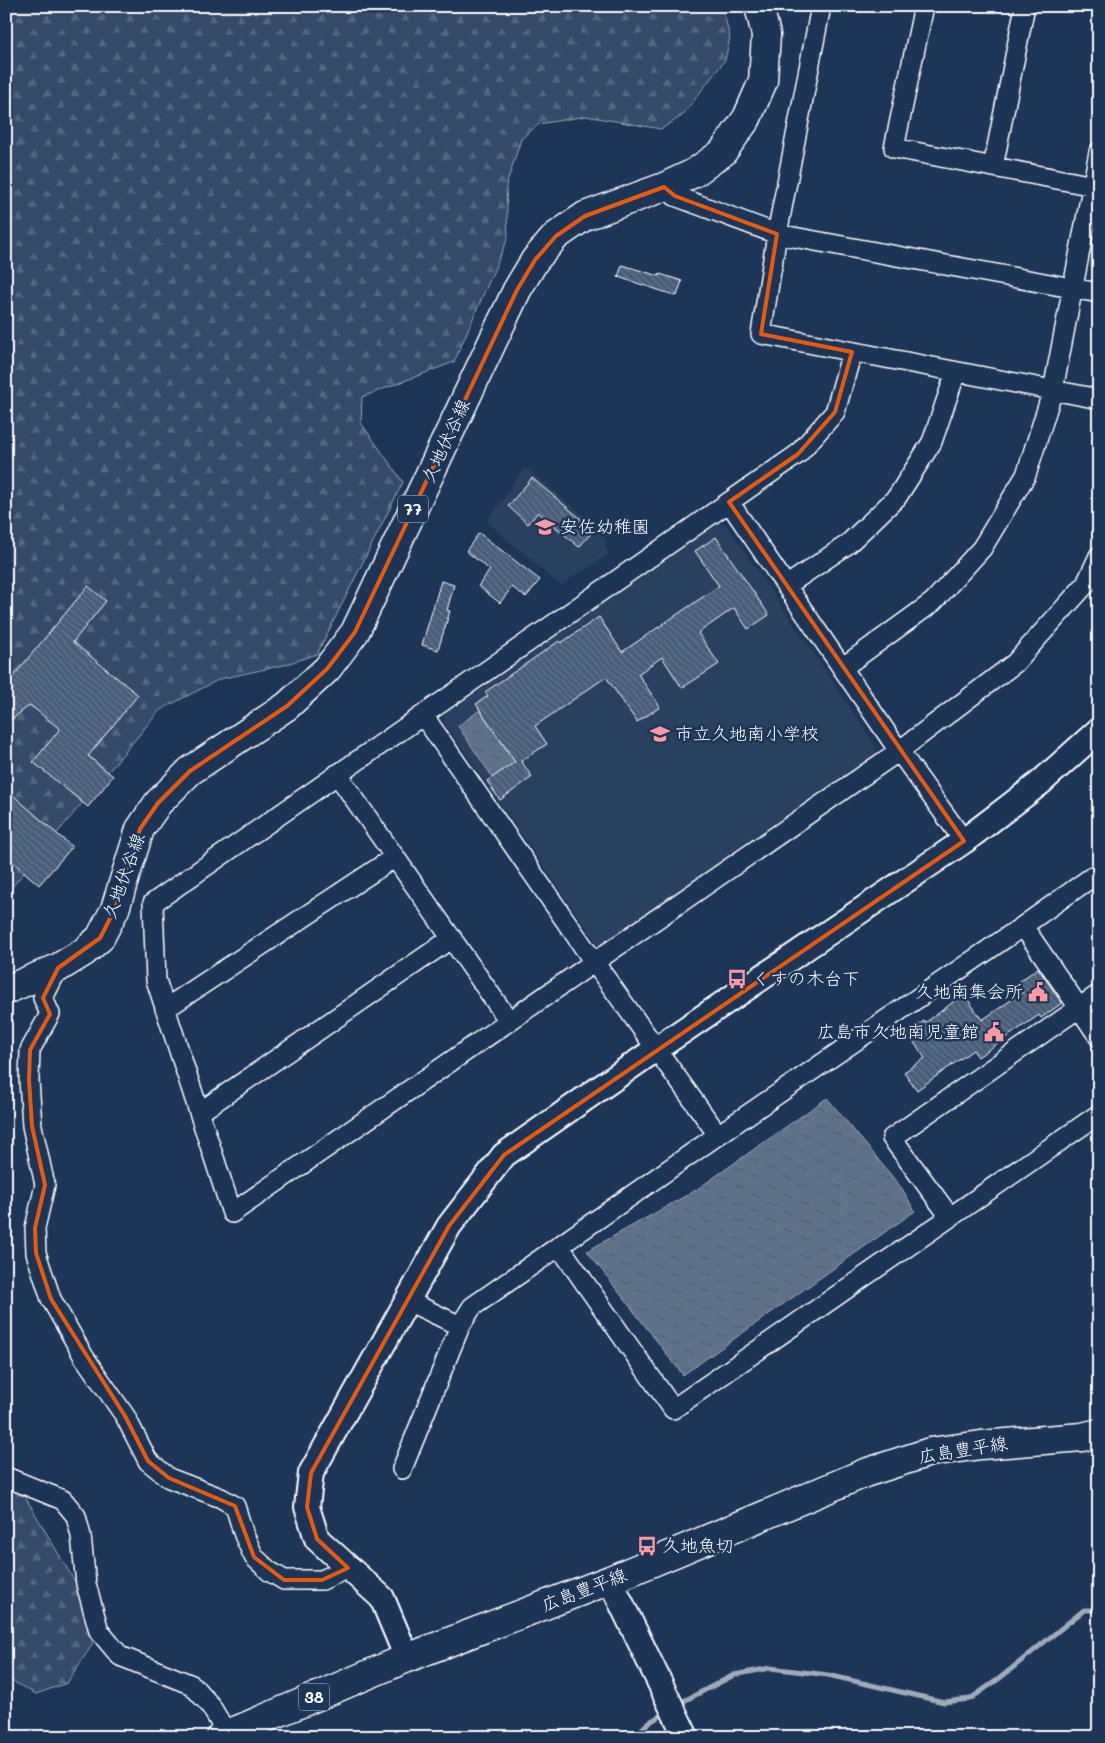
<svg xmlns="http://www.w3.org/2000/svg" width="1105" height="1743" font-family="Mali,'Klee One',sans-serif">
  <style>
    .built { fill: #2a4161 }
    .forest { fill: url(#forest-firs); stroke: #9aa5b4 }
    .water { fill: url(#water-ripples); stroke: #a0aab8 }
    .lines { fill: none; stroke-linecap: round; stroke-linejoin: round }
    .stream { stroke: #a0aab8; stroke-width: 5 }
    .building { fill: url(#building-back-hatch); stroke: #fff }
    .minor-casing { stroke: #fff; stroke-width: 22 }
    .tertiary-casing { stroke: #fff; stroke-width: 28 }
    .primary-casing { stroke: #fff; stroke-width: 31 }
    .minor { stroke: #1d3557; stroke-width: 19 }
    .tertiary { stroke: #1d3557; stroke-width: 24 }
    .primary { stroke: #1d3557; stroke-width: 28 }
    .marked { fill: none; stroke: #e8590c; stroke-width: 4; stroke-linejoin: round }
    .labels { text-anchor: middle; stroke-width: 5; stroke-linejoin: round; paint-order: stroke }
    .shield { fill: #1d3557; stroke: #bbc2cd; stroke-width: 1 }
    .shield-label { font-size: 16px; font-weight: bold; fill: #fff }
    .street-label { font-size: 18px; fill: #fff; stroke: #1d3557 }
    .poi-label { font-size: 18px; fill: #fff; stroke: #1d3557; text-anchor: start }
  </style>
  <defs>
    <pattern id="forest-firs" width="22" height="20" patternUnits="userSpaceOnUse" patternTransform="scale(1.25)"><rect width="22" height="20" fill="#364b69"/><path d="M5 1l3.5 6h-7zM16 11l3.5 6h-7z" fill="#546680"/></pattern>
    <pattern id="water-ripples" width="26" height="14" patternUnits="userSpaceOnUse" patternTransform="scale(1.25)"><rect width="26" height="14" fill="#617289"/><path d="M2 4q2-2 4 0t4 0M15 11q2-2 4 0t4 0" fill="none" stroke="#555d67"/></pattern>
    <pattern id="building-back-hatch" width="6" height="6" patternUnits="userSpaceOnUse" patternTransform="scale(1.25)"><rect width="6" height="6" fill="#4a5d79"/><path d="M-1 5l2 2M0 0l6 6M5-1l2 2" fill="none" stroke="#65758d"/></pattern>
  </defs>
  <rect width="100%" height="100%" fill="#1d3557"/>
  <filter id="ink" filterUnits="userSpaceOnUse"><feTurbulence type="fractalNoise" baseFrequency=".02" numOctaves="2"/><feDisplacementMap in="SourceGraphic" scale="10" xChannelSelector="R" yChannelSelector="G"/><feConvolveMatrix kernelMatrix="1 2 1 2 8 2 1 2 1" color-interpolation-filters="sRGB"/></filter>
  <g filter="url(#ink)">
    <!-- built -->
    <path class="built" d="M525,467l78,65 5,23 -48,30 -73,-63z
      M715,523l11,1 150,222 -1,10 -271,190 -7,-3 -154,-222 5,-13z"/>
    <!-- forest -->
    <path class="forest" d="M6,6h716l8,31 -5,23 -43,56 -21,13 -75,-13 -47,8 -18,15 -15,47 2,52 -54,124 -92,35 -1,26 42,59 -86,172 -33,11 -64,14 -60,31 -154,184z
      M6,1464l86,147v34l-25,38 -31,11 -30,-16z"/>
    <!-- water -->
    <path class="water" d="M480,710l35,52 -22,16 -35,-52z
      M827,1098l74,89 14,24 -232,164 -96,-124 109,-61z"/>
    <g class="lines">
      <!-- stream -->
      <path class="stream" d="M678,1704l56,-29 36,-7 58,7 116,27 26,-3 30,-21 84,-68h15
        M634,1737l14,-14 19,-11"/>
    </g>
    <!-- building -->
    <path class="building" d="M622,265l37,11 1,-2 22,7 -5,15 -59,-19z
      M532,478l62,52 -15,17 -41,-35 -10,12 -20,-18z
      M479,533l61,47 -14,17 -14,-10 -12,16 -22,-17 12,-16 -24,-19z
      M716,537l53,78 -21,14 -14,-21 -36,25 21,31 -37,24 -20,-31 -24,17 22,33 -23,15 -31,-45 -71,49 12,18 -26,17 11,16 -32,23 -13,-19 28,-19 -39,-58 12,-8 -3,-4 74,-51 2,2 38,-26 23,35 97,-66 -24,-35z
      M441,581l13,4 -7,25 3,1 -12,39 -16,-5z
      M88,586l18,15 -33,41 65,53 -50,61 25,20 -25,31 -55,-45 27,-33 -30,-24 -24,19v-39z
      M6,789l66,58 -33,38 -33,-29z
      M1038,968l24,35 -21,15 -2,-3 -61,42 -5,-7 -56,40 -13,-18 21,-14 -18,-25 17,-12 1,2 39,-29 18,26 41,-28 -6,-9z"/>
    <g class="lines">
      <defs>
        <path id="minor" d="M821,6l-44,228 -16,100 338,65
          M924,6l-30,142 205,39
          M993,167l32,-161
          M664,187l11,9 102,38 322,59
          M852,352l-17,60 -37,42 -645,449 3,77 76,233 667,-462 116,-88 71,-79 13,-28
          M729,502l170,249 65,90
          M786,586l62,-42 49,-47 35,-55 24,-70
          M842,668l91,-66 49,-54 44,-73 27,-85 46,-238
          M423,715l171,247 124,173
          M337,774l172,247
          M1023,926l76,111
          M58,968l-15,30 7,16 -20,36 -1,30 3,46 13,59 -10,43 1,25 15,46 33,58 41,59 23,45 21,17 52,20 14,8 9,29 10,22 15,14 15,9h38l26,-12
          M165,1009l230,-152
          M200,1112l252,-174
          M950,1217l-58,-79 207,-144
          M559,1246l114,163 426,-295
          M406,1300l54,26
          M402,1469l58,-143 12,-19 246,-172 305,-209 76,-54
          M6,1477l57,23 13,16 5,20 5,48 13,47 21,25 72,29 18,20 17,29"/>
        <path id="tertiary" d="M610,1580l76,157
          M407,1658l-25,-60 -65,-59 -10,-32 4,-34 138,-247 55,-71 152,-106 308,-208 76,-58 59,-53"/>
        <path id="primary" d="M6,990l52,-22 26,-16 16,-14 15,-29 25,-80 18,-26 32,-32 97,-65 40,-37 28,-37 162,-342 18,-30 21,-24 29,-20 79,-29 30,-14 28,-20 25,-35 16,-37 3,-46 -7,-29
          M221,1737l186,-79 203,-78 255,-107 65,-21 51,-7 101,-8 17,-4"/>
      </defs>
      <!-- minor casing -->
      <use href="#minor" class="minor-casing"/>
      <!-- tertiary casing -->
      <use href="#tertiary" class="tertiary-casing"/>
      <!-- primary casing -->
      <use href="#primary" class="primary-casing"/>
      <!-- minor -->
      <use href="#minor" class="minor"/>
      <!-- tertiary -->
      <use href="#tertiary" class="tertiary"/>
      <!-- primary -->
      <use href="#primary" class="primary"/>
    </g>
  </g>
  <!-- marked area -->
  <path class="marked" d="M664,187l11,9 102,38 -16,100 91,18 -17,60 -37,42 -69,48 235,339 -460,314 -55,71 -138,247 -4,34 10,32 31,29 -26,12h-38l-30,-23 -19,-51 -66,-28 -21,-17 -23,-45 -74,-117 -15,-46 -1,-25 10,-43 -13,-59 -3,-46 1,-30 20,-36 -7,-16 15,-30 42,-30 15,-29 25,-80 18,-26 32,-32 97,-65 40,-37 28,-37 162,-342 18,-30 21,-24 29,-20z"/>
  <!-- icons -->
  <defs>
    <symbol id="school-bare" viewBox="-9 -9 18 18"><path d="M0-5L7-2L0 1L-7-2ZM-4 1L0 2.5L4 1V4Q0 6-4 4Z" fill="#ff9aa2" stroke="#1d3557" stroke-width="2.5" paint-order="stroke"/></symbol>
    <symbol id="bus-bare" viewBox="-9 -9 18 18"><path d="M-5-6H5V4H4V6H2V4H-2V6H-4V4H-5ZM-3.5-4V0h7V-4ZM-3.5 1.2v1.5H-2V1.2ZM2 1.2v1.5H3.5V1.2Z" fill="#ff9aa2" stroke="#1d3557" stroke-width="2.5" paint-order="stroke"/></symbol>
    <symbol id="civic-bare" viewBox="-9 -9 18 18"><path d="M-.6-6.5H3V-4.5H.6V-3L4-1V1h2V6H-6V1h2V-1L-.6-3ZM-1.2 2.5V6h2.4V2.5Z" fill="#ff9aa2" stroke="#1d3557" stroke-width="2.5" paint-order="stroke"/></symbol>
  </defs>
  <g fill-rule="evenodd">
    <use href="#school-bare" x="531" y="513" width="28" height="28"/>
    <use href="#school-bare" x="646" y="720" width="28" height="28"/>
    <use href="#bus-bare" x="723" y="965" width="28" height="28"/>
    <use href="#civic-bare" x="1024" y="978" width="28" height="28"/>
    <use href="#civic-bare" x="980" y="1018" width="28" height="28"/>
    <use href="#bus-bare" x="633" y="1532" width="28" height="28"/>
  </g>
  <g class="labels">
    <!-- shield labels -->
    <g class="shield">
      <rect x="398" y="495.5" width="30" height="27" rx="4"/>
      <rect x="299" y="1683.5" width="30" height="27" rx="4"/>
    </g>
    <g class="shield-label">
      <text x="413" y="515">77</text>
      <text x="314" y="1703">38</text>
    </g>
    <!-- street labels -->
    <g class="street-label">
      <text transform="translate(446 441) rotate(-65)" y="6">久地伏谷線</text>
      <text transform="translate(124 876) rotate(-70)" y="6">久地伏谷線</text>
      <text transform="translate(963 1450) rotate(-9)" y="6">広島豊平線</text>
      <text transform="translate(584 1590) rotate(-21)" y="6">広島豊平線</text>
    </g>
    <!-- poi labels -->
    <g class="poi-label">
      <text x="560" y="533">安佐幼稚園</text>
      <text x="675" y="740">市立久地南小学校</text>
      <text x="752" y="985">くすの木台下</text>
      <text x="1023" y="998" text-anchor="end">久地南集会所</text>
      <text x="979" y="1038" text-anchor="end">広島市久地南児童館</text>
      <text x="662" y="1552">久地魚切</text>
    </g>
  </g>
  <!-- margin -->
  <rect width="1105" height="1743" fill="none" stroke="#1d3557" stroke-width="25"/>
  <rect x="12" y="12" width="1080" height="1718" fill="none" stroke="#fff" stroke-width="2" filter="url(#ink)"/>
</svg>
